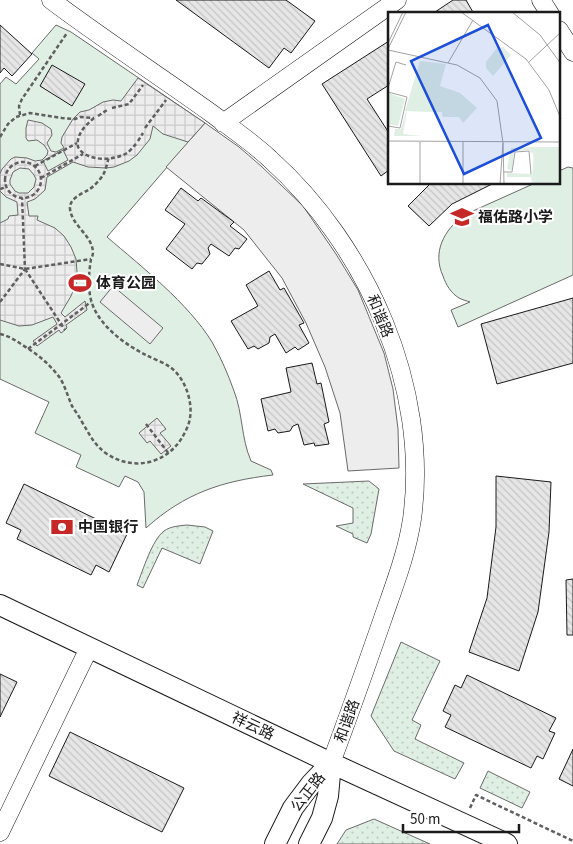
<svg xmlns="http://www.w3.org/2000/svg" width="573" height="844" font-family="'Source Sans 3','Noto Sans SC',sans-serif">
  <style>
    .grass { fill: url(#grass-dots); stroke: #6a6a6a }
    .green { fill: #e0efe3; stroke: #6a6a6a }
    .parking { fill: #ededed; stroke: #6a6a6a }
    .plaza { fill: url(#plaza-grid); stroke: #6a6a6a; fill-rule: evenodd }
    .building { fill: url(#building-back-hatch); stroke: #1a1a1a }
    .lines { fill: none; stroke-linecap: round; stroke-linejoin: round }
    .tertiary-casing { stroke: #1a1a1a; stroke-width: 19 }
    .secondary-casing { stroke: #1a1a1a; stroke-width: 22 }
    .path { stroke: #5f5f5f; stroke-width: 2.5; stroke-dasharray: 4 2.5; stroke-linecap: butt }
    .tertiary { stroke: #fff; stroke-width: 18 }
    .secondary { stroke: #fff; stroke-width: 20 }
    .labels { text-anchor: middle; stroke-width: 4; stroke-linejoin: round; paint-order: stroke }
    .poi-label { font-size: 15px; font-weight: bold; fill: #1a1a1a; stroke: #fff; text-anchor: start }
    .street-label { font-size: 15px; fill: #1a1a1a; stroke: #fff }
    .inset-road { fill: none; stroke: #a3a3a3; stroke-width: 1 }
    .view { fill: #1d4ed8; fill-opacity: 0.15; stroke: #1d4ed8; stroke-width: 2.5 }
    .inset-edge { fill: none; stroke: #1a1a1a; stroke-width: 2.5 }
  </style>
  <defs>
    <pattern id="grass-dots" width="8" height="8" patternUnits="userSpaceOnUse" patternTransform="scale(1.25)"><rect width="8" height="8" fill="#e0efe3"/><path d="M2 2h.1M6 6h.1" fill="none" stroke="#c0ccc2" stroke-width="1.8" stroke-linecap="round"/></pattern>
    <pattern id="plaza-grid" width="8" height="8" patternUnits="userSpaceOnUse" patternTransform="scale(1.25)"><rect width="8" height="8" fill="#ededed"/><path d="M0 4h8M4 0v8" fill="none" stroke="#cbcbcb"/></pattern>
    <pattern id="building-back-hatch" width="6" height="6" patternUnits="userSpaceOnUse" patternTransform="scale(1.25)"><rect width="6" height="6" fill="#e6e6e6"/><path d="M-1 5l2 2M0 0l6 6M5-1l2 2" fill="none" stroke="#c5c5c5"/></pattern>
  </defs>
  <rect width="100%" height="100%" fill="#fff"/>
  <!-- grass -->
  <path class="grass" d="M369,481l10,8 -8,45 -4,9 -14,-6v-3l-17,-8 17,-3v-15l-50,-24z
    M187,525l18,2 8,4 -13,33 -38,-16 -19,40 -6,-3c6,-15 15,-45 27,-54 7,-5 15,-5 23,-6z
    M401,642l39,19 -28,59 9,5 -6,14 49,24 -9,16 -61,-28 -23,-35z
    M488,771l42,21 -8,16 -42,-20z
    M374,819l56,25h-93l9,-14z"/>
  <!-- green -->
  <path class="green" d="M56,25l15,7 134,91 -98,114c35,30 81,66 105,105 9,16 16,32 22,49 9,23 7,47 17,70l20,9 2,5c-51,6 -88,18 -127,53l-2,-36 -6,-10 -13,-6 -6,11 -43,-20 5,-12 -46,-22 14,-31 -49,-23v-295l6,-7 10,7 23,-25 -7,-6z
    M568,167l5,1v107l-115,52 -7,-17 19,-8c-3,-1 -7,-2 -11,-4 -8,-5 -13,-13 -16,-22 -11,-24 1,-46 21,-61l69,-31h26v-13z"/>
  <!-- parking -->
  <path class="parking" d="M205,123l34,24 22,19 42,40 33,48 22,36 26,63 9,36 5,40 1,39 -51,3 -8,-58 -15,-46 -19,-44 -24,-45 -38,-48 -78,-63z
    M113,286l50,42 -13,16 -50,-42z"/>
  <!-- plaza -->
  <path class="plaza" d="M138,78l67,45 -17,19 -25,-8 -10,-8 -3,13 -13,16 -8,6 -15,6 -8,1 -18,-1 -15,-5 -26,15 -2,13 -10,9 -8,3 2,14h9l-1,4 18,8 9,8 7,11 5,12 1,13 -1,12 -5,12 -10,17 4,4 20,-16 2,9 -21,15 1,3 -2,2 -4,3 -2,-3 -22,16 -4,-5 24,-17 -4,-7 -21,8 -13,1 -19,-6v-97l8,-4 1,-3 9,-1 -1,-13 -11,-5 -6,-6v-17l2,-5 9,-10 4,-2 12,1 8,3 7,-1 5,-5 1,-4 -4,-6 -7,-5 -9,1 -2,-3v-10l2,-8 14,3 9,6 1,6 -5,8 4,8 5,1 8,-4 -3,-5 1,-6 11,-18 7,-7 9,-2 14,-8 10,-2 8,1zM63,150l5,10 -20,11 -5,-10zM20,168l9,1 5,6 2,4 -2,8 -6,6h-9l-4,-2 -5,-7v-4l3,-8z
    M157,418l9,11 -6,4 11,13 -10,8 -11,-13 -3,2 -8,-10z"/>
  <!-- building -->
  <path class="building" d="M176,0h110l29,21 -24,32 -7,-5 -15,20z
    M453,0h13l8,14h-42z
    M0,25l32,29 -20,22 -8,-8 -4,5z
    M389,41v44l-22,14 22,34v37l-8,6 -59,-92z
    M52,65l33,19 -13,22 -32,-20z
    M430,184h62l-40,20 -23,22 -21,-20z
    M181,188l17,13 3,-3 33,24 -4,4 17,13 -8,10 -4,-1 -6,8 -18,-12 -3,4 2,6 -8,10 -5,-1 -5,6 -26,-20 19,-25 -20,-14z
    M269,271l11,19 4,-2 20,35 -5,2 10,18 -11,7 -3,-3 -9,6 -11,-19 -5,3 -1,6 -11,6 -4,-3 -6,3 -17,-28 27,-15 -12,-21z
    M573,298v65l-76,21 -16,-60z
    M312,363l5,21 4,-1 8,39 -5,2 5,20 -14,2 -1,-3 -10,2 -6,-21 -5,2 -3,5 -12,2 -3,-4 -7,2 -7,-32 30,-7 -5,-24z
    M496,476l55,6 -2,50 -11,80 -19,59 -50,-19 18,-54 9,-71z
    M24,484l103,50 -18,38 -13,-7 -5,10 -74,-36 4,-9 -15,-7z
    M573,579v56h-6l-1,-55z
    M0,674l17,8 -17,35z
    M467,675l89,43 -7,13 6,2 -12,26 -6,-3 -6,12 -86,-41 6,-12 -8,-4 12,-26 6,3z
    M70,732l114,56 -22,44 -113,-56z
    M573,749v37l-14,-7z"/>
  <g class="lines">
    <defs>
      <path id="tertiary" d="M51,0c52,39 107,75 160,113 20,15 41,29 59,46 97,87 160,229 142,360 -5,34 -18,67 -29,99 -17,49 -34,97 -52,145
        M541,0l9,14
        M559,30l14,22
        M223,123l174,-123
        M0,832l89,-184"/>
      <path id="secondary" d="M0,605l331,158 176,81
        M275,844l18,-36 18,-24 20,-21
        M309,844l13,-26 6,-22 3,-33"/>
    </defs>
    <!-- tertiary casing -->
    <use href="#tertiary" class="tertiary-casing"/>
    <!-- secondary casing -->
    <use href="#secondary" class="secondary-casing"/>
    <!-- path -->
    <path class="path" d="M112,108l17,-4 14,-19
      M20,115l-1,-9 3,-7 45,-66
      M98,116l9,-6
      M94,118c-9,8 -18,16 -16,29 8,15 36,14 49,6 3,-2 6,-6 9,-9
      M145,128l21,-28
      M0,137l8,-13 8,-7 14,-4 32,5 13,1 5,-2 14,1
      M138,141l5,-8
      M5 180a18 18 0 1 1 36 0a18 18 0 1 1-36 0Z
      M35,166l42,-23
      M41,178l42,-24
      M0,189l6,-2
      M0,264l25,5 66,-10
      M25,269l40,61
      M0,302l25,-33 -3,-71
      M0,334c10,2 18,8 27,14 12,7 24,18 33,30 5,8 8,19 12,28 3,5 7,10 10,16 8,13 12,23 25,32 14,9 30,12 46,7 17,-6 27,-17 34,-33 9,-19 0,-49 -17,-61 -7,-5 -17,-8 -24,-12 -18,-9 -38,-23 -49,-41 -10,-16 -9,-36 -6,-55 1,-3 2,-3 2,-7 -1,-17 -21,-26 -23,-43 -1,-11 12,-15 20,-20 4,-3 10,-9 13,-14 3,-5 4,-12 6,-18
      M28,349l63,-47
      M146,424l23,30
      M470,808l6,-13 97,46"/>
    <!-- tertiary -->
    <use href="#tertiary" class="tertiary"/>
    <!-- secondary -->
    <use href="#secondary" class="secondary"/>
  </g>
  <!-- icons -->
  <defs>
    <symbol id="school-bare" viewBox="-9 -9 18 18"><path d="M0-5L7-2L0 1L-7-2ZM-4 1L0 2.5L4 1V4Q0 6-4 4Z" fill="#c62828" stroke="#fff" stroke-width="2.5" paint-order="stroke"/></symbol>
    <symbol id="stadium-bare" viewBox="-9 -9 18 18"><path d="M0-5a6.5 5 0 1 0 0 10a6.5 5 0 1 0 0-10ZM-3.5-1.8h7v3.6h-7Z" fill="#c62828" stroke="#fff" stroke-width="2.5" paint-order="stroke"/></symbol>
    <symbol id="bank-bare" viewBox="-9 -9 18 18"><path d="M-6-4H6V4H-6ZM0-2.3a2.3 2.3 0 1 0 0 4.6a2.3 2.3 0 1 0 0-4.6Z" fill="#c62828" stroke="#fff" stroke-width="2.5" paint-order="stroke"/></symbol>
  </defs>
  <g fill-rule="evenodd">
    <use href="#school-bare" x="446" y="201" width="32" height="32"/>
    <use href="#stadium-bare" x="64" y="267" width="32" height="32"/>
    <use href="#bank-bare" x="46" y="511" width="32" height="32"/>
  </g>
  <g class="labels">
    <!-- poi labels -->
    <g class="poi-label">
      <text x="478" y="222">福佑路小学</text>
      <text x="96" y="288">体育公园</text>
      <text x="78" y="532">中国银行</text>
    </g>
    <!-- street labels -->
    <g class="street-label">
      <text transform="translate(380 316) rotate(68)" y="5">和谐路</text>
      <text transform="translate(347 721) rotate(-70)" y="5">和谐路</text>
      <text transform="translate(253 726) rotate(25)" y="5">祥云路</text>
      <text transform="translate(308 792) rotate(-52)" y="5">公正路</text>
    </g>
  </g>
  <!-- overview -->
  <g transform="translate(388 12)">
    <rect width="172" height="172" fill="#fff"/>
    <path d="M32,49l26,51 -3,5 -1,-5 -35,-1 -4,23 19,2h-28l1,-7h6zM1,81l16,6 -7,27 -10,-2zM146,135l-2,37 -1,-7h-24v-4l26,1v-20l-4,-4 -15,1 -2,19 -5,-1 4,-21z" fill="#e0efe3"/>
    <path d="M146,135h26v37h-28z" fill="#e0efe3"/>
    <path d="M115,35l8,8 -18,21 -7,-8v-6l11,-14zM32,49l26,3 -6,22 20,7 17,15 -14,15 -4,-6h-16l-1,-5 -37,-1z" fill="#e0efe3"/>
    <path class="inset-road" d="M73,0l65,47 23,31 12,29M124,0l28,23 21,29M0,31l15,-31M0,37l18,-37M0,38l69,15 23,13 17,23 6,42M141,50l32,-30M60,51l25,-43M0,76l8,-26 10,3M0,80l19,5 -7,31 -12,-2M0,129l173,1M32,130v42M115,131l1,41M116,160h8l3,-20 14,-1 2,23M0,172h55M75,172v-42M112,172l3,-41"/>
    <path class="view" d="M100,13l53,113 -77,36 -53,-113z"/>
    <rect width="172" height="172" class="inset-edge"/>
  </g>
  <!-- scale -->
  <path d="M403 824v8h116v-8" fill="none" stroke="#1a1a1a" stroke-width="2.5"/>
  <text x="410" y="824" font-size="15" fill="#1a1a1a" stroke="#ffffff" stroke-width="4" paint-order="stroke">50 m</text>
</svg>
